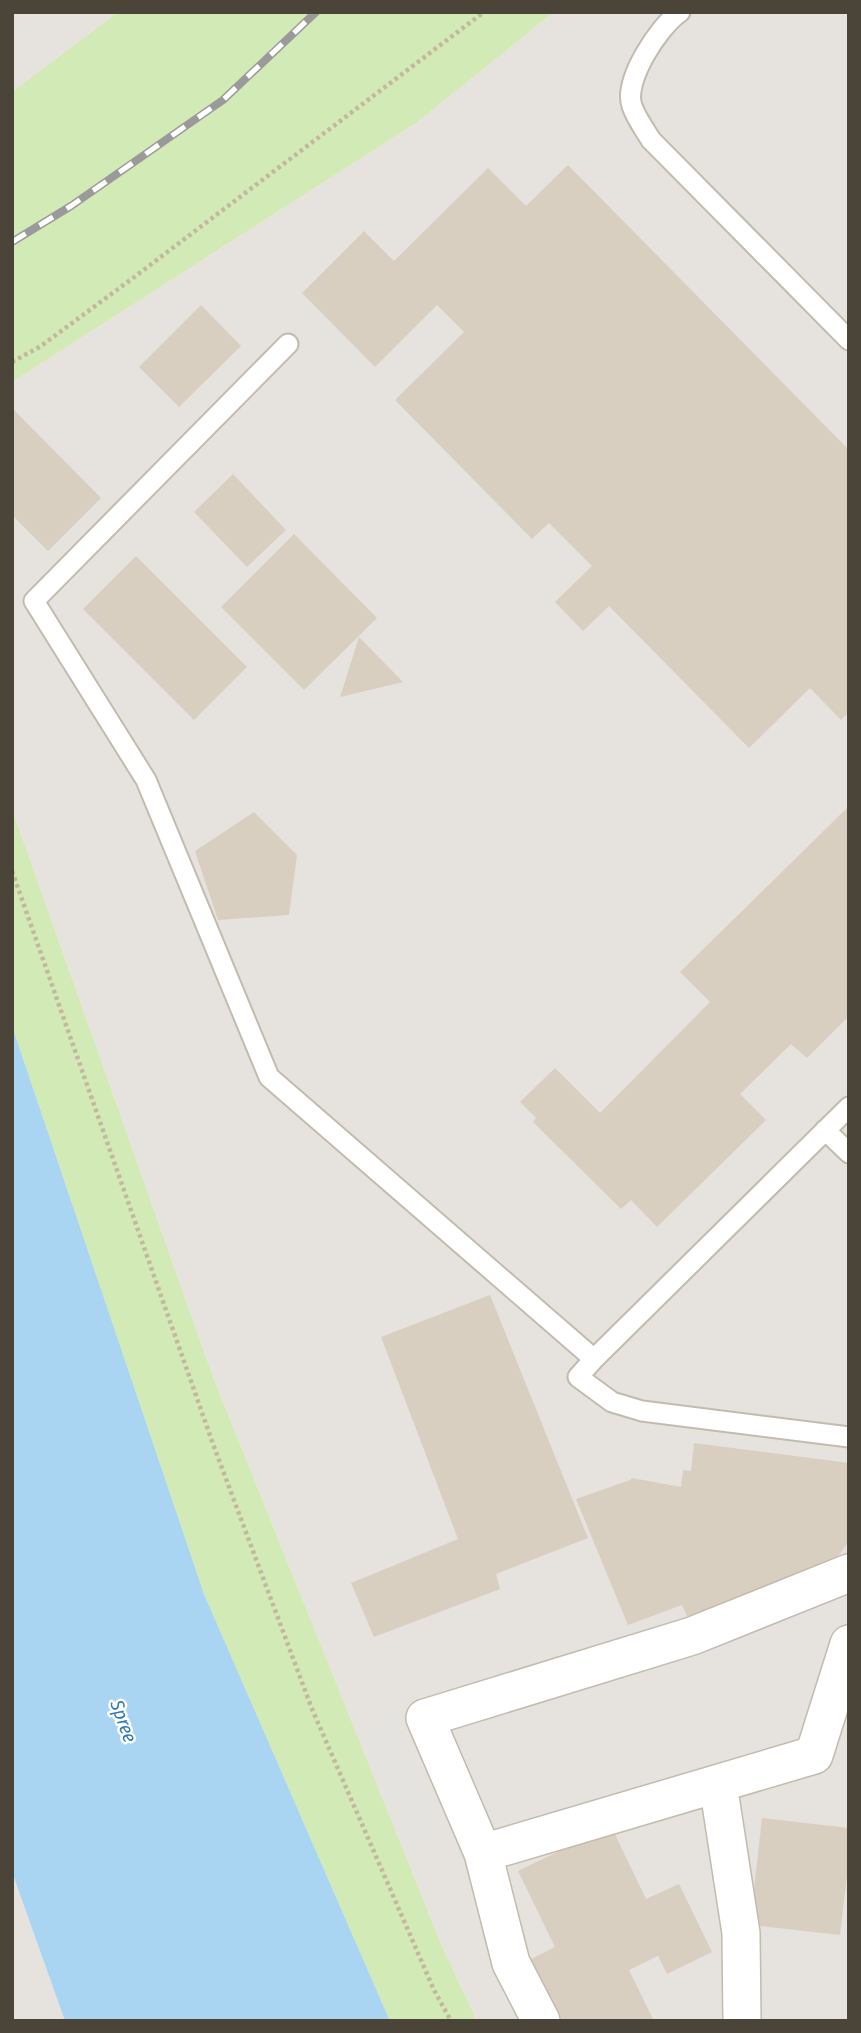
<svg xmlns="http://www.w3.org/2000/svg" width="861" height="2033" font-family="'Fira Sans Condensed',sans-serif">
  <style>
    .industrial { fill: #e6e2dd }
    .green { fill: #d2eab5 }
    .parking { fill: #e5e3e0 }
    .water { fill: #a9d4f2 }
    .building { fill: #d8cfc1 }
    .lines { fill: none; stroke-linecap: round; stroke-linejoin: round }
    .service-casing { stroke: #c2bbae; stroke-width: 23 }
    .minor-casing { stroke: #c2bbae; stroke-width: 40 }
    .path { stroke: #c4b79f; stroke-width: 4.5; stroke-dasharray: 3.5 3.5; stroke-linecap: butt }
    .service { stroke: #fff; stroke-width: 19 }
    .minor { stroke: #fff; stroke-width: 37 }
    .rail-casing { stroke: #9a9a9a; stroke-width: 8 }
    .rail { stroke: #fff; stroke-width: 5; stroke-dasharray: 16; stroke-linecap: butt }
    .labels { text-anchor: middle; stroke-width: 5; stroke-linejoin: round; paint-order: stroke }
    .water-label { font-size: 19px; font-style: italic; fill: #2e7ab2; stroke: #fff }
  </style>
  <rect width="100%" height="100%" fill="#f6f3ec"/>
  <!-- industrial -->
  <path class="industrial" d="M12,12h106l-106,80z
    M554,12h295v2009h-372l-36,-77 -228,-567 -201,-568v-427l404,-259z
    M12,1872l53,149h-53z"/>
  <!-- green -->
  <path class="green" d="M118,12h436l-138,111 -404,259v-290z
    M12,809l201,568 228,567 36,77h-87l-186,-427 -192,-568z"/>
  <!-- parking -->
  <path class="parking" d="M394,1716l49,124 -31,8 -51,-122z"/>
  <!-- water -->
  <path class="water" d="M12,1026l192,568 186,427h-325l-53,-149z"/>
  <!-- building -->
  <path class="building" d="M568,165l281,285v262l-8,8 -31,-32 -61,60 -140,-142 -26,25 -28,-29 37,-36 -43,-43 -17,16 -137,-139 69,-68 -27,-27 -62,62 -73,-74 62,-62 30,30 94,-93 38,38z
    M201,305l40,41 -62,61 -40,-40z
    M12,408l89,90 -53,53 -36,-36z
    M233,474l53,56 -39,37 -53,-55z
    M294,534l83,84 -73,72 -83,-83z
    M136,556l111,111 -53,53 -111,-111z
    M359,637l44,45 -63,15z
    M849,806v210l-42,42 -16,-14 -51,50 26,26 -109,107 -26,-27 -10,9 -88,-87 3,-4 -16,-16 35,-34 45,45 110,-111 -30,-30z
    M254,812l43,43 -8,60 -71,5 -23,-69z
    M490,1295l98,243 -92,36 4,15 -126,48 -23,-54 107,-44 -77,-202z
    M694,1443l155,20v78l-10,14 -15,10 -132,53 -5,-2 -5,-11 -54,20 -52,-126 54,-19 2,-2 49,9 2,-17 8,1z
    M762,1818l87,10v31l-9,76 -90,-10z
    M611,1826l35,73 33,-15 33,68 -45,22 -9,-18 -29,14 25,51h-101l-28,-59 30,-15 -37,-76z"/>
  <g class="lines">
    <defs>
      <path id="service" d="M680,12c-21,14 -57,69 -48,94 4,12 13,24 19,34l198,200
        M288,344l-254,257 112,179 123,297 325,282 255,-252
        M825,1130l24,23
        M594,1359l-16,18 34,25 30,9 207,26"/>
      <path id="minor" d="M718,1784l23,149 1,88
        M483,1853l331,-98 35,-111
        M541,2021l-30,-58 -28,-110 -58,-135 267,-82 157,-63"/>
    </defs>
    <!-- service casing -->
    <use href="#service" class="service-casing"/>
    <!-- minor casing -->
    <use href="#minor" class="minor-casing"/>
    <!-- path -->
    <path class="path" d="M12,362l29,-16 92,-68 351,-266
      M12,871l201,573 99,265 122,281 17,31"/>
    <!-- service -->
    <use href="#service" class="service"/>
    <!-- minor -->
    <use href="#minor" class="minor"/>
    <defs>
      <path id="rail" d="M12,242l59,-36 152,-106 93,-88"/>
    </defs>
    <!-- rail casing -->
    <use href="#rail" class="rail-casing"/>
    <!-- rail -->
    <use href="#rail" class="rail"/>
  </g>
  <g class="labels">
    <!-- water labels -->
    <g class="water-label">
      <text transform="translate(124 1721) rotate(70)" y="7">Spree</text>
    </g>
  </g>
  <!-- border -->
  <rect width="861" height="2033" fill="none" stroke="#4b4439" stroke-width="28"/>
</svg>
